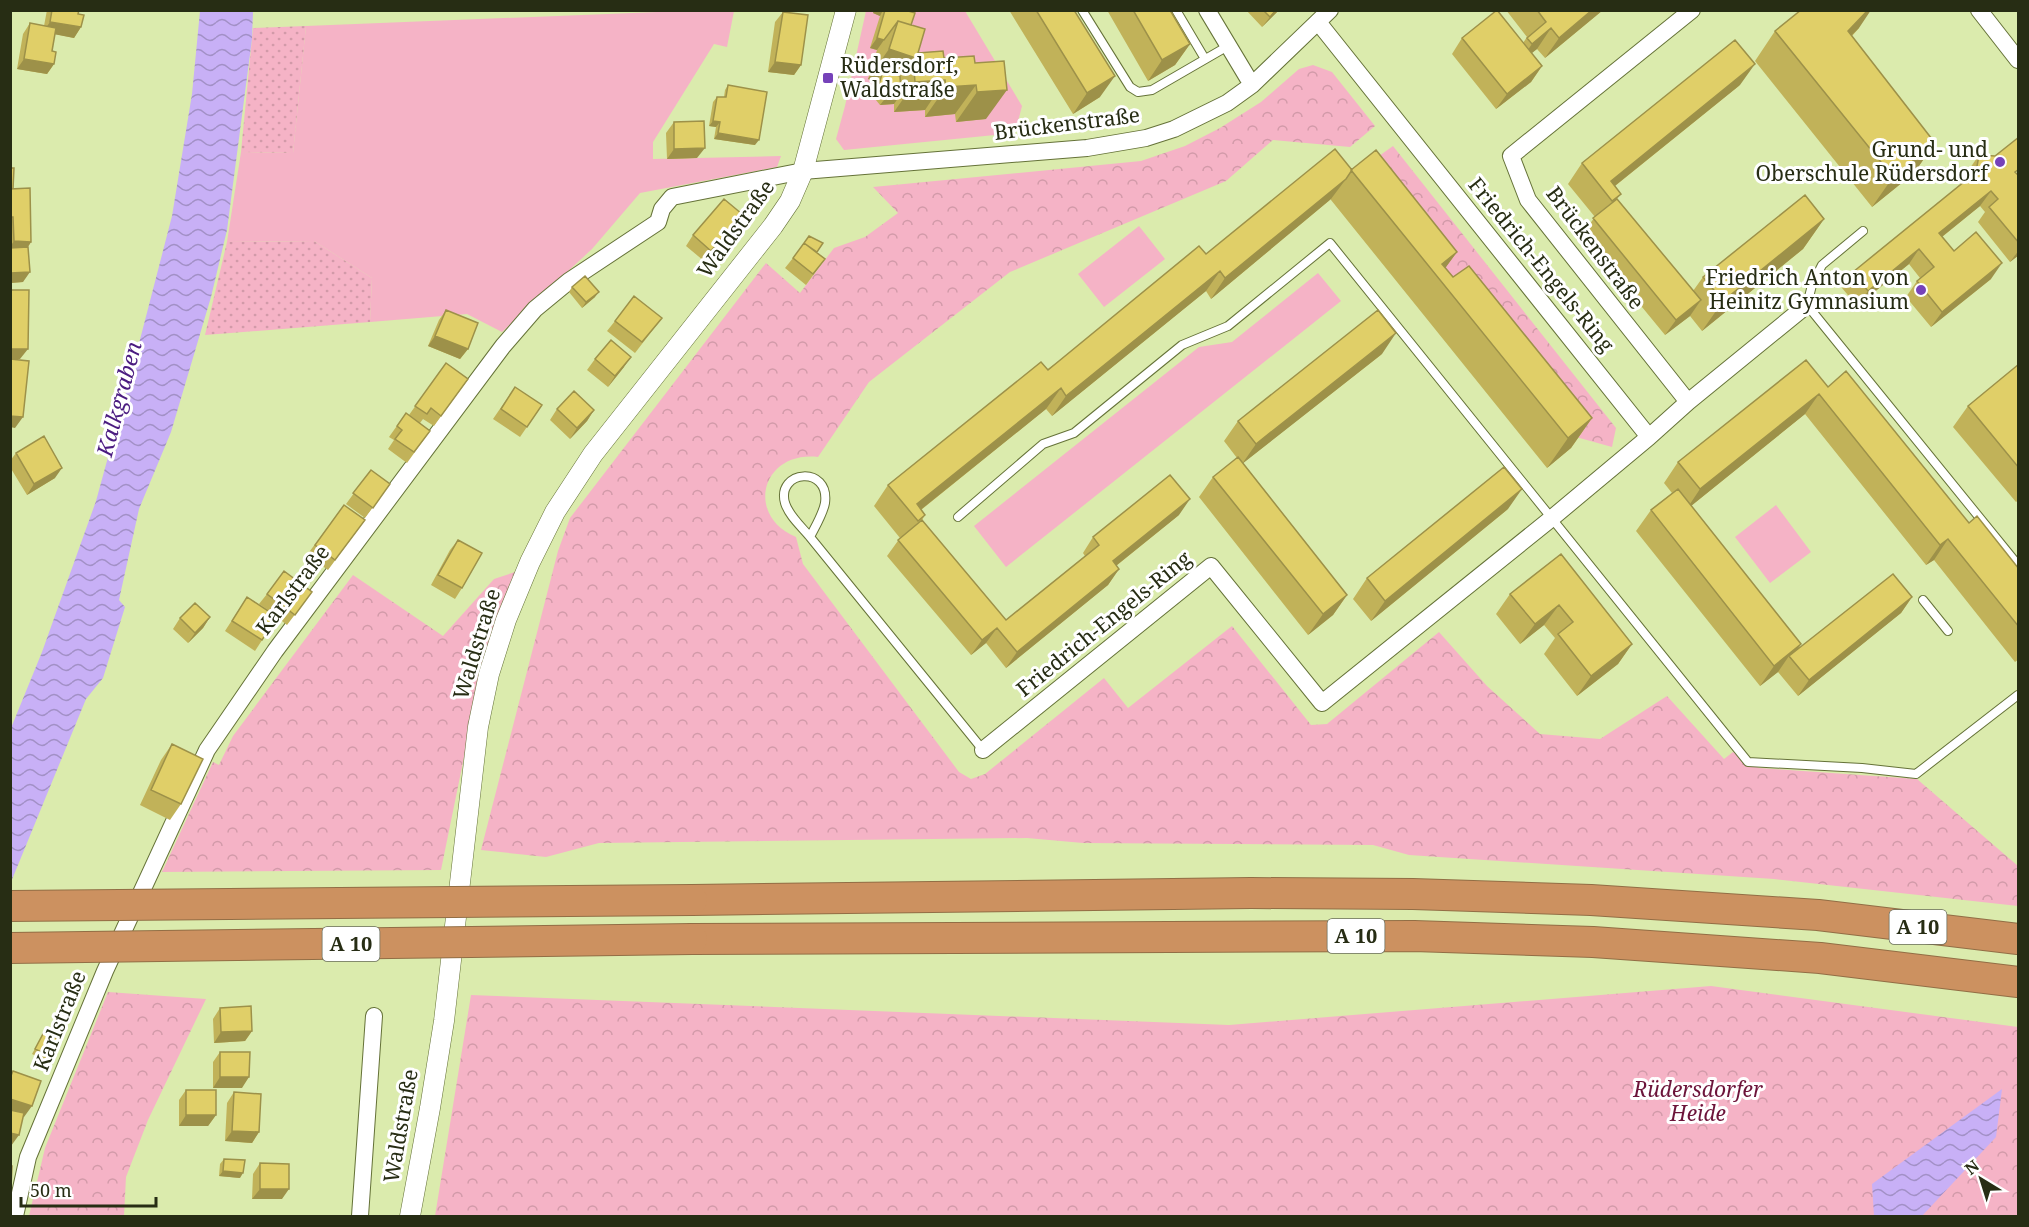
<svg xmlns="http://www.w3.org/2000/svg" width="2029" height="1227" font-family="'Noto Serif',serif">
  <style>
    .green { fill: #f5b3c6 }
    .forest { fill: url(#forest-crowns) }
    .garden { fill: url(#garden-dots) }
    .water { fill: url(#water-waves) }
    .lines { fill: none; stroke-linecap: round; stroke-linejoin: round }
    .service-casing { stroke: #657238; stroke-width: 10 }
    .minor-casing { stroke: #657238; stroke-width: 18 }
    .tertiary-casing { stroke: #657238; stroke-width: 21 }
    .motorway-casing { stroke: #926e45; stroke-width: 32 }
    .service { stroke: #fff; stroke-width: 8 }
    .minor { stroke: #fff; stroke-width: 16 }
    .tertiary { stroke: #fff; stroke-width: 20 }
    .motorway { stroke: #cc9160; stroke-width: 30 }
    .motorway-bridge-casing { stroke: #926e45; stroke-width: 32; stroke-linecap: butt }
    .motorway-bridge { stroke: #cc9160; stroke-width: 30 }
    .wall { fill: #c1b259 }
    .shaded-wall { fill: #9d9149 }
    .building { fill: #e0cf68; stroke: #9d9149; stroke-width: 1.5 }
    .poi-dot { fill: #7642b9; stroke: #fff; stroke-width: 2 }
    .labels { text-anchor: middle; stroke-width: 6; stroke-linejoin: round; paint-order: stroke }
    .shield { fill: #fff; stroke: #686c5a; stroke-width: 1.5 }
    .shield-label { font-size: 20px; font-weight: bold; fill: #272d14 }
    .poi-label { font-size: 21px; fill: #272d14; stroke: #fff; text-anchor: end }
    .street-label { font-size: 21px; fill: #272d14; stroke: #fff }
    .park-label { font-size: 21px; font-style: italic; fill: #6c143a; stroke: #fff }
    .water-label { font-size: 22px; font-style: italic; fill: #4b1c80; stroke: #fff }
  </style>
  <defs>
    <pattern id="forest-crowns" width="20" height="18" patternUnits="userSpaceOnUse" patternTransform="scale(1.5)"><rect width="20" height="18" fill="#f5b3c6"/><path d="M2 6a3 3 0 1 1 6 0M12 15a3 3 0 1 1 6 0" fill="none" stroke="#d29aa9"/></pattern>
    <pattern id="garden-dots" width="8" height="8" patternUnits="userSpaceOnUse" patternTransform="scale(1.5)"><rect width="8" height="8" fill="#f5b3c6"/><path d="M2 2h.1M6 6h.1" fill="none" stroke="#d29aa9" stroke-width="1.8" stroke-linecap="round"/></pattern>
    <pattern id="water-waves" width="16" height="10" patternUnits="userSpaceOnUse" patternTransform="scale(1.5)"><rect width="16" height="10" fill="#c8b0f6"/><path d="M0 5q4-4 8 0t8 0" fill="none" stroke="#a290c6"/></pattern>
  </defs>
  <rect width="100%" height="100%" fill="#dbebad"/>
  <!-- green -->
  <path class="green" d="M682,11h52l-7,36 -13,-3 -61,98v17l128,-3 -4,11 -137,26 -48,56 -90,83 -35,-18 -97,8 2,-44 -58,-37 -87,1 14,-90 52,1 13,-127z
    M866,11h99l57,95 -7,27 -171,17 -8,-11 9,-33z
    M1139,226l26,33 -61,48 -26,-33z
    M1318,273l23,28 -335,266 -32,-41 225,-179 33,-5z
    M1776,505l35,47 -41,31 -35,-46z"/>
  <!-- forest -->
  <path class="forest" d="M1313,65l19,7 43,54 -25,21 -77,-7 -47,41 -216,91 -141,110 -51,75c-57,-6 -73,59 -22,80l7,27 156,208 12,7 14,-5 119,-96 24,30 104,-82 79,99 16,-1 112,-92 48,54 53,48 60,5 67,-43 57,63 9,-7 26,16 158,11 101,87v40l-244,-27 -365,-24 -36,-10 -290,-2 -56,-5 -428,5 -53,14 -65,-7 77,-299 12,-33 196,-255 34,30 34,-45 31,-11 33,-24 -25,-26 268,-26 44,-15 35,-18 41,-26 38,-33z
    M1393,146l223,282 -4,19 -36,-10 -218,-266z
    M518,571l-34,88 -43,211 -279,2 51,-110 6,3 14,-29 120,-161 90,61 51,-57z
    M1711,986l307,41v189h-1583l36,-221 758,30z
    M108,992l98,7 -58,121 -22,57 -2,39h-95l16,-68z"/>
  <!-- garden -->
  <path class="garden" d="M306,26l-13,127 -52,-1 12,-124z
    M314,241l58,37 -2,44 -165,13 22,-93z"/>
  <!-- water -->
  <path class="water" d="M200,11h53l-1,28 -25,191 -16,67 -40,135 -32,77 -20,91 6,7 -22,71 -17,21 -75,183v-154l31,-76 54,-151 40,-146 36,-139 20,-122z
    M2002,1089l-6,48 -74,79h-48l-2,-32z"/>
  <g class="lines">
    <defs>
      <path id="service" d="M1082,10l48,77 8,5 14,-2 76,-44
        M1176,10l29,49
        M1863,231l-41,34 -10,20 -5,20 211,260
        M958,517l85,-73 31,-11 108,-88 46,-19 102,-83 418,519 114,6 54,6 102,-79
        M810,537c-8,-10 -21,-21 -25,-34 -9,-33 45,-38 40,0 -2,11 -10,24 -15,34l173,213
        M1923,600l25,31"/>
      <path id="minor" d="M1207,10l45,75
        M1979,10l39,50
        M1688,402l-160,-202 -17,-44 181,-146
        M1649,437l39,-35 119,-97
        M983,750l228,-184 111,137 230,-185 97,-81 -331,-415
        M15,1216l13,-59 77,-186 102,-221 68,-99 228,-305 32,-37 34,-28 89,-59 4,-13 10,-12 131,-26 284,-23 59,-10 28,-9 53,-26 25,-18 78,-75
        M360,1216l14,-200"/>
      <path id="tertiary" d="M410,1216l20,-108 14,-87 34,-294 11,-53 17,-54 24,-58 25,-50 38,-58 180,-228 17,-25 13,-30 43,-161"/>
      <path id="motorway" d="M692,900l559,-7 162,1 178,6 227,15 200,24
        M692,939l722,-3 179,6 227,16 198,24"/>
    </defs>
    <!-- service casing -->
    <use href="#service" class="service-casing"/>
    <!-- minor casing -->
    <use href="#minor" class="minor-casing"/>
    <!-- tertiary casing -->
    <use href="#tertiary" class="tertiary-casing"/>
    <!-- motorway casing -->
    <use href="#motorway" class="motorway-casing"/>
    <!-- service -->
    <use href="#service" class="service"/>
    <!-- minor -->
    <use href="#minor" class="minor"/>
    <!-- tertiary -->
    <use href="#tertiary" class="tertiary"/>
    <!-- motorway -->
    <use href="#motorway" class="motorway"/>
    <defs>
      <path id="motorway-bridge" d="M10,906l682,-6
        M10,948l682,-9"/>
    </defs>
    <!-- motorway-bridge casing -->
    <use href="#motorway-bridge" class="motorway-bridge-casing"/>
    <!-- motorway-bridge -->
    <use href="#motorway-bridge" class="motorway-bridge"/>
  </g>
  <!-- wall -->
  <path class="wall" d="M47,10h32l-1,4 3,13 -7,11 -19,-4 -3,17 2,13 -7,10 -30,-5 6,-35 7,-11 14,3z
    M874,10h34l10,43 57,10 11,56 -30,3 -1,-8 -30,3v-7l-31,2v-8l-14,1 -9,-11 5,-12 -8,-3 9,-29 -7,-2 10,-32 -7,-3z
    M1009,10h65l26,87 -27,17z
    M1107,10h63l20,34 -15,21 -27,16z
    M1246,10h33l-17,17z
    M1506,10h97l-58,48 -8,-9 -6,4 11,13 -11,16 -35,27 -44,-55 10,-16 61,5 4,-6z
    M783,12l18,53 -7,10 -26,-3 7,-50z
    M1859,28l-7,8 83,107 -21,30 -42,34 -117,-146 20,-30z
    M728,85l27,60 -41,-6 2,-12 -7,-1 4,-24 4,-5h7l1,-7z
    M1740,85l-125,101 6,8 -4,5 76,92 10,-14 121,-58 -21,30 -101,82 -12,-15 -25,19 -83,-101 13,-17 -27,-33 14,-21z
    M674,122l23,36 -30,1 -1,-26z
    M1979,155l40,21v79l-9,7 -32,-40 7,-10 -5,-6 -38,31 12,14 37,28 -60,48 -25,-30 11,-16 3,-3 -11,-14 -52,42 -15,-18 11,-16 114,-92 1,-9z
    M10,168l3,21 18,53 -3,5 -5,35 -13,1z
    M1352,170l105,82 -12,16 8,9 139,141 -21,30 -24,20 -216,-268v-1l-120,100 -5,-8 -154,125 -6,-7 -125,101 4,5 -3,5 84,100 79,-64 -2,-3 10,-16 86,-22 -63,51 3,3 -11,16 -102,83 -20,-25 -15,12 -84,-99 13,-18 -26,-32 14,-21 318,-231z
    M742,214l-7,10 -31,37 -18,-15 7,-11z
    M817,252l8,7 -19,26 -21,-17 8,-10z
    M572,287l23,10 -13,11 -13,-16z
    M446,310l22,39 -8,10 -32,-13 11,-26z
    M662,318l-27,35 -28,-22 8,-10z
    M1382,354l-139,109 104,132 -14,20 -25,20 -109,-138 14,-20 24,-19 -13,-17 14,-20z
    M595,359l29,8 -16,20 -21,-17z
    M446,363l22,16 -34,47 -11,-7 -3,4 10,8 -23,32 -19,-14 6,-9 -5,-3 17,-24 3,2z
    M2019,364v136l-3,2 -63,-75 15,-21z
    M515,387l27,18 -22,32 -27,-18z
    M1828,387l141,136 50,46v90l-4,3 -81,-102 -8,5 -121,-151 -114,92 110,138 -3,5 114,-52 -11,16 -103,83 -20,-24 -18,14 -124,-155 15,-21 21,-17 -8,-10 14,-21z
    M557,409l37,1 -7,11 -17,18 -20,-19z
    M16,453l39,25 -28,17 -17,-28v-6z
    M371,470l19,14 -25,34 -19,-14z
    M344,505l21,15 -37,50 -21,-15z
    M1508,509l-137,112 -18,-22 14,-21z
    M458,540l4,48 -7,11 -24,-14 19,-35z
    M1561,554l71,90 -14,20 -41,32 -33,-42 11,-16 -11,-13 -24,19 -24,-30 14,-20z
    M312,592l-25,33 -10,-8 -22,34 -30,-20 22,-34 21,13 -9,-6 8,-10z
    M210,617l-7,11 -15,15 -15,-14 7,-11z
    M172,744l9,60 -11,16 -30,-15 21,-45z
    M220,1008l32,23 -7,10 -31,2 -1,-24z
    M44,1032l8,25 -4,5 -16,-8z
    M220,1052l22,36h-29v-26z
    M186,1090l30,25 -8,11h-29v-26z
    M234,1092l25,40 -7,11 -27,-2 2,-38z
    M224,1159l16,19 -21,-2 1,-12z
    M260,1163l22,36h-30l1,-25z"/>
  <!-- shaded-wall -->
  <path class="shaded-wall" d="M875,10h8l-3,6 -7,-3z
    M1276,10h3l-17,17 8,-10z
    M1592,10h11l-58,48 14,-20z
    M1868,10h3l-12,18 -32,32 21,-29z
    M50,22l31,5 -7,11 -31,-6z
    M1551,28l-14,21 -20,16 15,-21z
    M877,38l7,2 -7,10 -7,-2z
    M1190,44l-15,21 -27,16 14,-21z
    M889,49l24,8 -20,30 -10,-16 -7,11 -8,-3z
    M24,59l30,5 -7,10 -30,-5z
    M775,62l26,3 -7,10 -26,-3z
    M1755,64l-15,21 -134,108 5,-12z
    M1542,66l-11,16 -35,27 11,-15z
    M1115,76l-15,21 -27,17 14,-21z
    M945,80l-20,30 -31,2 21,-30z
    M976,85l-21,29 -30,3 21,-30z
    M1007,90l-21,29 -30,3 21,-30z
    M901,94l-7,10 -14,1 8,-10z
    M713,121l7,1 -4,5 -7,-1z
    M718,133l41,7 -4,5 -41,-6z
    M1935,143l-21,30 -42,34 21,-30z
    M705,148l-8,10 -30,1 7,-10z
    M1346,179l-15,20 -120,100 14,-21z
    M1991,191l-11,15 -52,42 11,-15z
    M742,214l-7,10 -31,37 7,-10z
    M1824,219l-21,30 -101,82 21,-30z
    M14,241l17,1 -10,15h-11v-10z
    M1919,249l-10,15 -52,42 11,-15z
    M2019,250v5l-9,7z
    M1457,252l-19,26 4,-14z
    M2002,263l-11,16 -60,48 11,-15z
    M1220,271l-14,20 -154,125 14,-20z
    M30,272l-7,10 -13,1v-10z
    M599,292l-4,5 -13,11 4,-6z
    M1701,300l-11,16 -25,19 11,-15z
    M1396,333l-14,21 -140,110 14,-20z
    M435,336l33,13 -8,10 -32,-13z
    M10,349h18l-8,10h-10z
    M631,357l-7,10 -16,20 7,-11z
    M1061,388l-15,21 -133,107 4,-12z
    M1819,394l-14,20 -119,96 14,-21z
    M594,410l-7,11 -17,18 7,-11z
    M10,416l13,1 -8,11 -5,-1z
    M1592,418l-21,30 -24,20 21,-30z
    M62,468l-7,10 -28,17 7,-11z
    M1522,489l-14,20 -137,112 14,-20z
    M1190,499l-11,16 -77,62 11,-16z
    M1948,539l-14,21 -8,5 14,-20z
    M1119,569l-11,16 -102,83 11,-16z
    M1347,595l-14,20 -25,20 15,-21z
    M1912,597l-11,16 -103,83 11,-16z
    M1559,605l-15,20 -24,19 15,-20z
    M210,617l-7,11 -15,15 7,-10z
    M997,628l-11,15 -15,12 11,-15z
    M1632,644l-14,20 -41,32 14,-20z
    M1801,644l-10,15 -2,-3 -11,16 -18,14 14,-20z
    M252,1031l-7,10 -31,2 7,-11z
    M220,1077h29l-7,11h-29z
    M10,1099l22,7 -8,11 -14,-5z
    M186,1115h30l-8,11h-29z
    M232,1131l27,1 -7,11 -27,-2z
    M10,1133l9,2 -8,11 -1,-1z
    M223,1171l20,2 -3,5 -21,-2z
    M260,1189h29l-7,10h-30z"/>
  <!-- building -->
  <path class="building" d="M52,10h27l-1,4 6,1 -3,12 -31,-5z
    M885,10h23v1l7,2 -4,12 -13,-4 -14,19 -7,-2z
    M1036,10h38l41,66 -28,17z
    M1133,10h37l20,34 -28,16z
    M1263,10h13l-6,7z
    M1497,10l45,56 -35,28 -45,-56z
    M1537,10h55l-33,28 -8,-10 -19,16 -5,-6 19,-16z
    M1801,10h67l-20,21 87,112 -42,34 -118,-146z
    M783,12l25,3 -7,50 -26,-3z
    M898,21l27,8 -7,24 25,-2 1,7 30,-2 1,7 29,-2 3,29 -30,2 -1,-7 -30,2 -1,-7 -30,2 -2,-25 -24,-8z
    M30,23l26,5 -4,23 4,1 -2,12 -30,-5z
    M1735,40l20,24 -144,117 10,13 -9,7 -30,-38z
    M883,71l17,5 1,18 -13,1 -9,-11z
    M728,85l39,7 -8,48 -41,-7 2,-11 -7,-1 4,-24h9z
    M704,121l1,27 -31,1v-27z
    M2019,137v32l-4,3 4,4v67l-30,-36 9,-8 -7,-8 -52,42 15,18 22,-19 26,31 -60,49 -25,-31 17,-14 -15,-18 -51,42 -15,-19 123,-100 3,-17 16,1z
    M1335,149l17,21 -6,9 -121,99 -5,-7 -154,125 -5,-8 -144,116 8,11 -7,6 -30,-36 153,-123 7,8 151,-124 7,8z
    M1376,150l81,102 -15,12 11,13 16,-11 123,152 -24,20 -217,-268z
    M10,168h4l-1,21h-3z
    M30,188l1,54 -17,-1 -1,-24h-3v-28z
    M1805,195l19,24 -101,82 -20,-24z
    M724,199l18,15 -31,37 -18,-16z
    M1617,199l84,101 -25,20 -83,-102z
    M809,236l14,7 -6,9 -13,-9z
    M804,243l21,16 -12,15 -20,-16z
    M28,247l2,25 -20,1v-25z
    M585,276l14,16 -13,10 -14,-15z
    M10,290h19l-1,59h-18z
    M634,296l28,22 -20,24 -27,-21z
    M446,310l32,13 -10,26 -33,-13z
    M1378,310l18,23 -140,111 -18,-23z
    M611,340l20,17 -16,19 -20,-17z
    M10,359l19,2 -6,56 -13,-1z
    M1806,360l22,27 18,-16 123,152 8,-7 42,53v58l-71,-88 -8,6 -121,-151 -119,95 -22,-27z
    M446,363l22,16 -27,37 -10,-8 -4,6 -12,-8z
    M2019,364v104l-51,-62z
    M515,387l27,18 -15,22 -26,-18z
    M574,391l20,19 -17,18 -20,-19z
    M406,413l24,18 -16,21 -19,-13 7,-9 -5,-4z
    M44,436l18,32 -28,16 -18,-31z
    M1238,457l109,138 -24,19 -110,-137z
    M1504,467l18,22 -137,112 -18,-23z
    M371,470l19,14 -17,24 -20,-15z
    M1170,475l20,24 -77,62 6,8 -102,83 -20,-24 -15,12 -84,-100 24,-20 84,100 93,-75 -6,-8z
    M1678,489l123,155 -27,22 -123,-156z
    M344,505l21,15 -30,40 -20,-15z
    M458,540l24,13 -20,35 -24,-13z
    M1561,554l71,90 -41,32 -33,-42 15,-12 -14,-17 -24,19 -25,-30z
    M284,571l28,21 -17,23 -28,-21z
    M1893,574l19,23 -103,83 -20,-24z
    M247,597l30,20 -15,23 -30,-19z
    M195,603l15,14 -15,16 -15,-15z
    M172,744l31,15 -22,45 -30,-14z
    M251,1006l1,25 -31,1 -1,-24z
    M44,1032l16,8 -8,17 -17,-8z
    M220,1052h30l-1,25h-29z
    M13,1071l28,10 -9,25 -22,-7v-21z
    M186,1090h30v25h-30z
    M234,1092l27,2 -2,38 -27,-1z
    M10,1110l14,3 -5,22 -9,-2z
    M224,1159l21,1 -2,13 -20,-2z
    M260,1163l29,1v25h-29z
    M10,1166h2l-1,22h-1z"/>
  <!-- markers -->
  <g class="poi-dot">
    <rect x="822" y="72" width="12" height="12" rx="3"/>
    <circle cx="2000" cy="162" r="6"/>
    <circle cx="1921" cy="290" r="6"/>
  </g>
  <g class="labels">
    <!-- shield labels -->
    <g class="shield">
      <rect x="1889.5" y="910" width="57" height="34" rx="4.5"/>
      <rect x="1327.5" y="919" width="57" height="34" rx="4.5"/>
      <rect x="322.5" y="927" width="57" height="34" rx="4.5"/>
    </g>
    <g class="shield-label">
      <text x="1918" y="934">A 10</text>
      <text x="1356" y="943">A 10</text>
      <text x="351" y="951">A 10</text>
    </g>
    <!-- poi labels -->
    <g class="poi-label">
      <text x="840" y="73" text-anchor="start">Rüdersdorf,<tspan x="840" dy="24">Waldstraße</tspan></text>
      <text x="1988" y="157">Grund- und<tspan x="1988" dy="24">Oberschule Rüdersdorf</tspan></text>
      <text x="1909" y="285">Friedrich Anton von<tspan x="1909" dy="24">Heinitz Gymnasium</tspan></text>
    </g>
    <!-- street labels -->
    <g class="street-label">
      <text transform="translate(1067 124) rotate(-7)" y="7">Brückenstraße</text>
      <text transform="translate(736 229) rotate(-54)" y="7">Waldstraße</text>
      <text transform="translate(1595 248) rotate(53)" y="7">Brückenstraße</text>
      <text transform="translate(1541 265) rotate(51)" y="7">Friedrich-Engels-Ring</text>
      <text transform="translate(293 590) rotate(-53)" y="7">Karlstraße</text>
      <text transform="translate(1104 624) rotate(-39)" y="7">Friedrich-Engels-Ring</text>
      <text transform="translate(477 644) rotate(-73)" y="7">Waldstraße</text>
      <text transform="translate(60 1021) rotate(-68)" y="7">Karlstraße</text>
      <text transform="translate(401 1126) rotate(-80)" y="7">Waldstraße</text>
    </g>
    <!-- park labels -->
    <g class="park-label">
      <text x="1698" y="1097">Rüdersdorfer<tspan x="1698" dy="24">Heide</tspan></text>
    </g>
    <!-- water labels -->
    <g class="water-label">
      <text transform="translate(119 399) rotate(-75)" y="8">Kalkgraben</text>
    </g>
  </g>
  <!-- border -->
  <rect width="2029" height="1227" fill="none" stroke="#272d14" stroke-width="24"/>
  <!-- north arrow -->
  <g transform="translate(1981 1179) rotate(322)" stroke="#ffffff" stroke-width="4.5" paint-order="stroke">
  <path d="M0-4.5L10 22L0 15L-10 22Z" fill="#272d14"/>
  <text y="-9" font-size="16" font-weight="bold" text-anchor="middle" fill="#272d14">N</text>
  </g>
  <!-- scale -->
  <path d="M21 1197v9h135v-9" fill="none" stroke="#272d14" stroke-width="3"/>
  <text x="30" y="1197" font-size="18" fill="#272d14" stroke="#ffffff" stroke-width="4.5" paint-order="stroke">50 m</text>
</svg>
